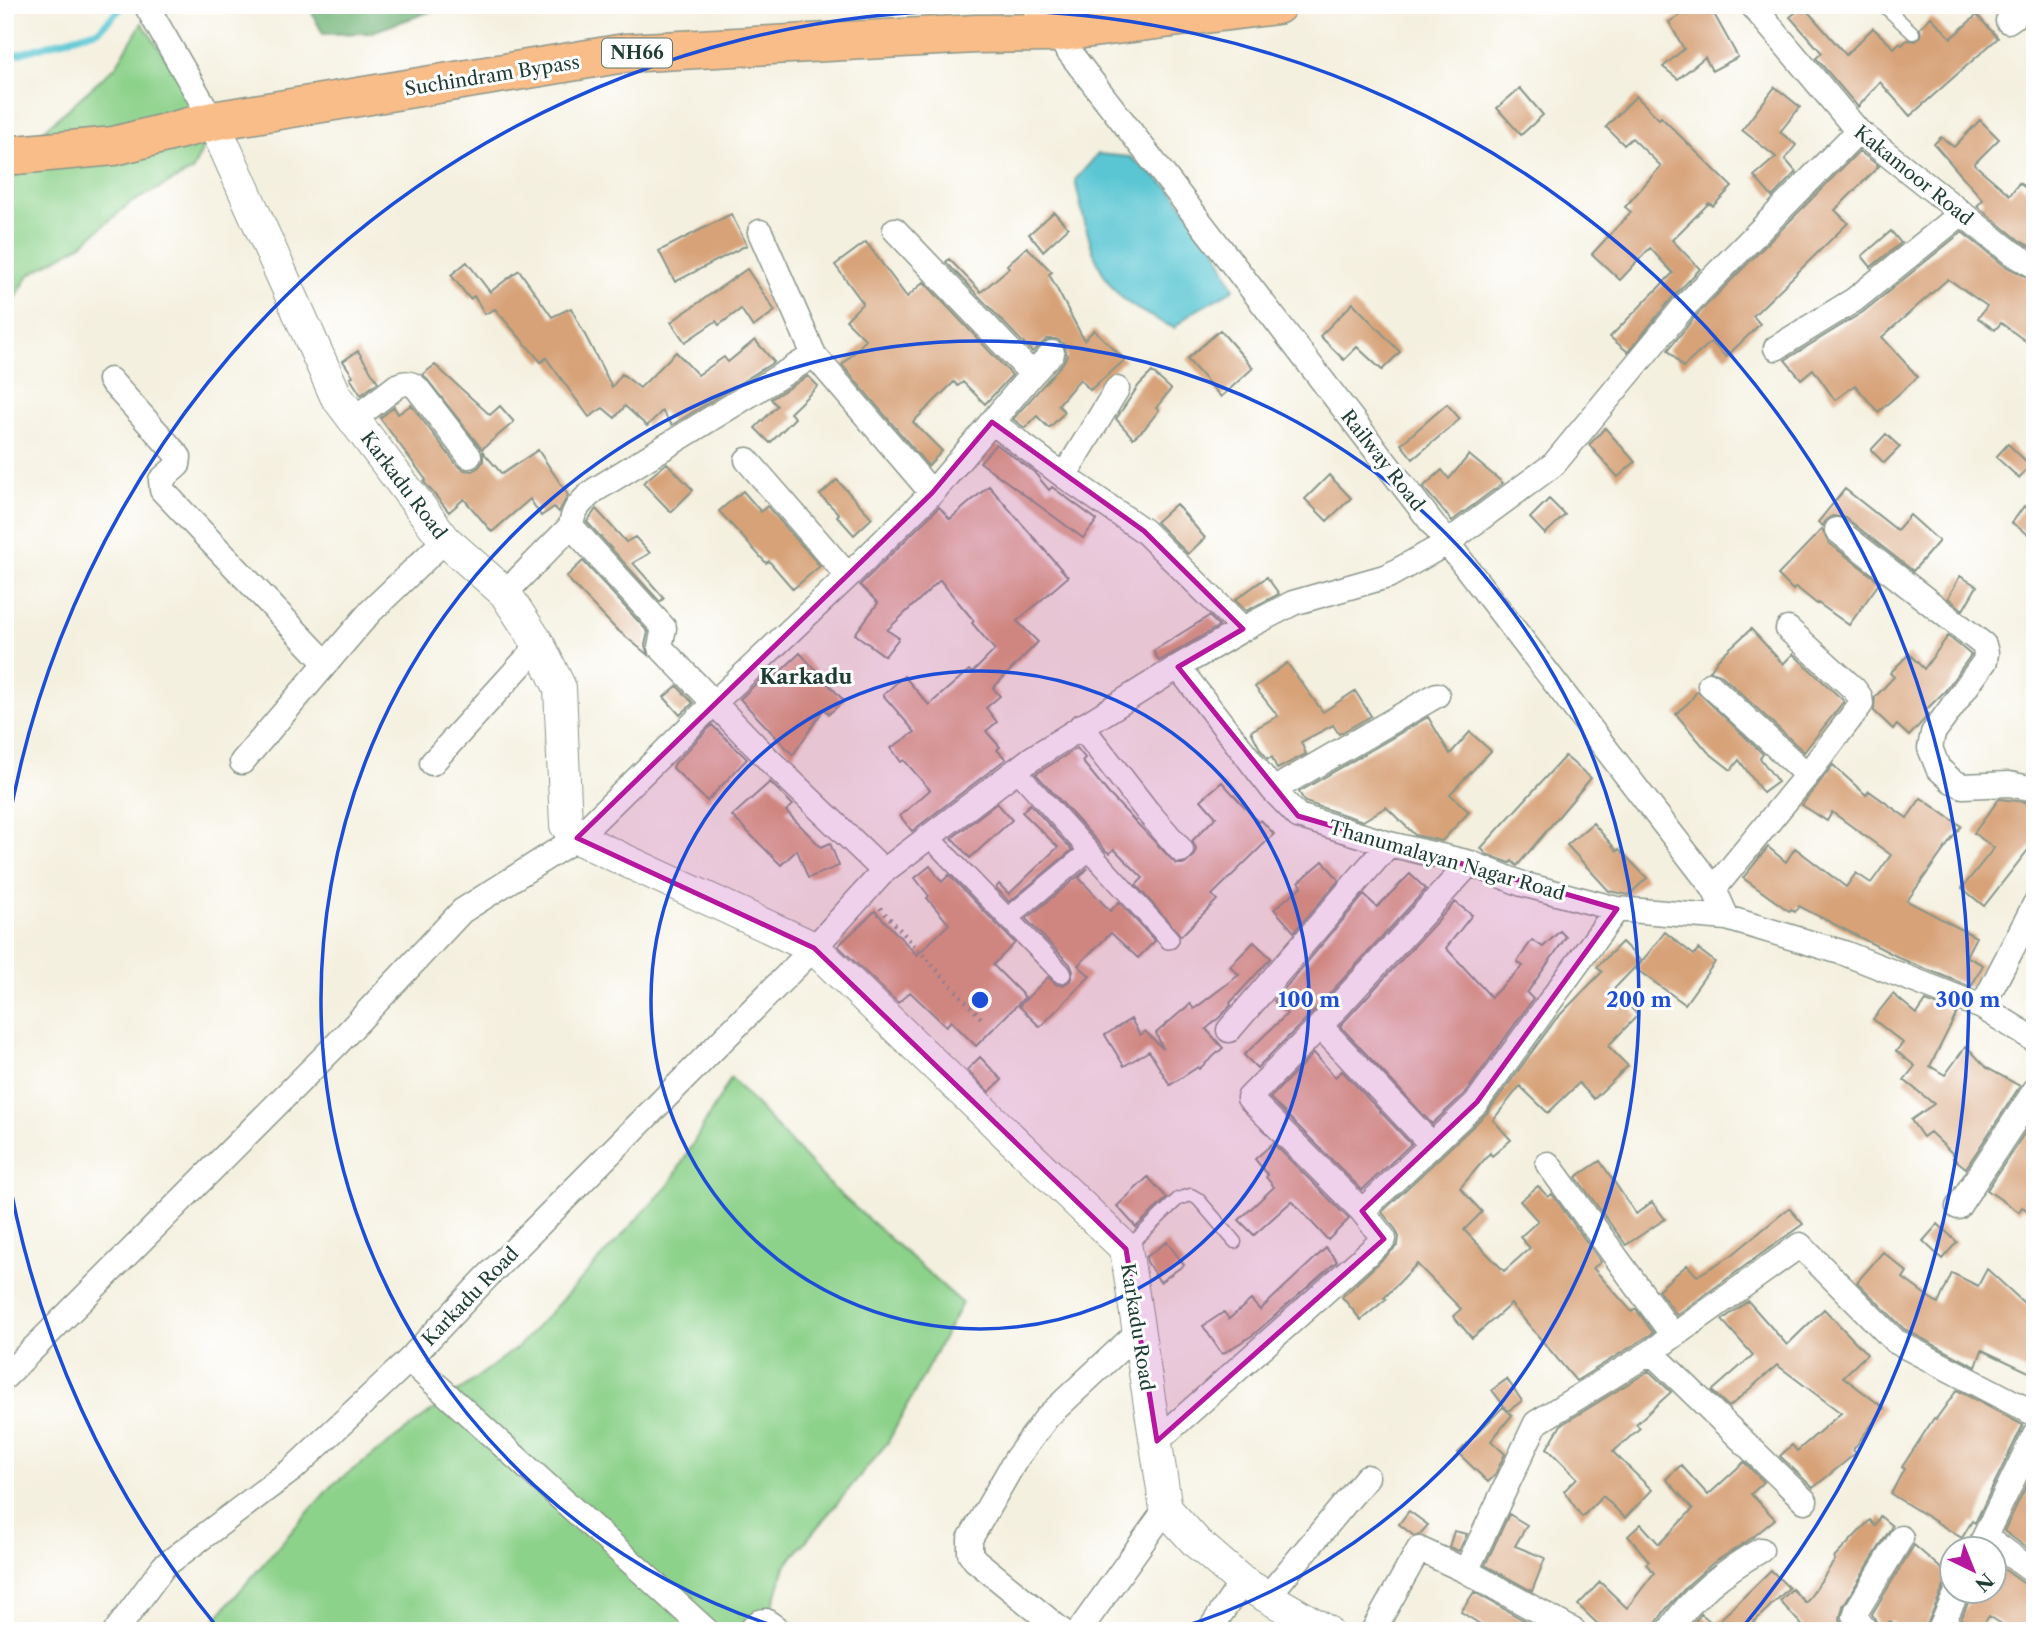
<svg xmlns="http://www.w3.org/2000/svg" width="2040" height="1636" font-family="'Libre Caslon Text',serif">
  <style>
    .green { fill: #8dd28b; stroke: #568860; stroke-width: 2 }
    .forest { fill: #72b477; stroke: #487856; stroke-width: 2 }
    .water { fill: #5ac6d3; stroke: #3c8284; stroke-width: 2 }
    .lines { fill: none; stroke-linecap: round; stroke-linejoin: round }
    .stream { stroke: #5ac6d3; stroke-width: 7 }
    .building { fill: #d7a278 }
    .service-casing { stroke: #8a968a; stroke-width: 15 }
    .pedestrian-casing { stroke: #8a968a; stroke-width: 22 }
    .minor-casing { stroke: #8a968a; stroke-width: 27 }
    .tertiary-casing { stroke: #8a968a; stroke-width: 34 }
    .trunk-casing { stroke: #8a968a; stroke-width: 41 }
    .path { stroke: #8a968a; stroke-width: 4.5; stroke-dasharray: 2 5; stroke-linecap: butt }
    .service { stroke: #fff; stroke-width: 12 }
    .pedestrian { stroke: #fff; stroke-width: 19 }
    .minor { stroke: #fff; stroke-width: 24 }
    .tertiary { stroke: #fff; stroke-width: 32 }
    .trunk { stroke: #f8bd89; stroke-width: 38 }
    .marked { fill: #b5179e; fill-opacity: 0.2; stroke: #b5179e; stroke-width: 5; stroke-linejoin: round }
    .ring { fill: none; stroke: #1d4ed8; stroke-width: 3.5 }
    .labels { text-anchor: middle; stroke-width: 6; stroke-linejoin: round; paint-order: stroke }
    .shield { fill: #fff; stroke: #627771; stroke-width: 2 }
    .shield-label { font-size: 18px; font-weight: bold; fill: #1f3d34 }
    .street-label { font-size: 19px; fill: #1f3d34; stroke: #fff }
    .neighbourhood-label { font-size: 21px; font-weight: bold; fill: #1f3d34; stroke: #fff }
    .centre { fill: #1d4ed8; stroke: #fff; stroke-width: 3.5 }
    .ring-label { font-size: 21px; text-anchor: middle; font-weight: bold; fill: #1d4ed8; stroke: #fff; stroke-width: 6; stroke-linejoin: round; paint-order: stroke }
  </style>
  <rect width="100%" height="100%" fill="#fff"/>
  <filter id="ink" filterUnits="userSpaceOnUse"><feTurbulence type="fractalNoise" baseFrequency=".0143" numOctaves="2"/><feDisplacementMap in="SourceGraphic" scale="14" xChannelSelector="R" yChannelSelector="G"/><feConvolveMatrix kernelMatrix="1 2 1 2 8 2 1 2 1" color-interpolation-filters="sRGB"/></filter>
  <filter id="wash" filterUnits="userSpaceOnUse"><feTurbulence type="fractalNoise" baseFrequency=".00686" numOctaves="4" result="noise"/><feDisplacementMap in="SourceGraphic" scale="28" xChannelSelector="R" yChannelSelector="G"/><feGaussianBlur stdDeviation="1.57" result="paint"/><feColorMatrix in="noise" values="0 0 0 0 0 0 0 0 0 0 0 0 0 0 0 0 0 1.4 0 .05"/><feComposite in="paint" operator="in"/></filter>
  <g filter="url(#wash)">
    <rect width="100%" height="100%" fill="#f4f0df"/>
    <!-- green -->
    <path class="green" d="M142,23l71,104 -21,44 -62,32 -48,41 -53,31 -24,40v-150l111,-99z
      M731,1078l101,109 130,116 -74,139 -103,124 -20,65h-560l126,-145 187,-139 151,-162z"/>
    <!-- forest -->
    <path class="forest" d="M308,5h141l-80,28 -46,1z"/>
    <!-- water -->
    <path class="water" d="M1098,154l32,3 39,31 45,57 20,44 -44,25 -16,14c-14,-7 -30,-14 -43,-23 -39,-27 -46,-83 -56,-125z"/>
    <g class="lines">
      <!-- stream -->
      <path class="stream" d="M5,58l94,-28 25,-25"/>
    </g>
    <g id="blocks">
      <!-- building -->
      <path class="building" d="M1698,5h11l29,52 -26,14 -7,-14 -27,22 -15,-12 21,-18 -15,-27z
        M1803,6l43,49 27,-27 21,20 5,-5 3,2 5,-5 9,1 5,-5 -1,-8 11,-11 20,21 26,-23 21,23 -88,78 -30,-34 -22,25 -42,-49 6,-5 -32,-36z
        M1775,87l25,20 -20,25 16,13 -11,14 11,13 -24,25 -18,-21 22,-19 -34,-27z
        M1520,88l23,27 -22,20 -24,-27z
        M1636,96l23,23 2,-2 71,70 -19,19 -4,-3 -37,37 28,29 -29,30 -43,53 -18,-15 63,-64 -23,-25 -30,32 -28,-26 39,-42 -6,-5 36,-41 -29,-28 -8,7 -18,-18z
        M1980,120l19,19 -25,25 36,31 9,-12 16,12v54l-15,-8 -43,-35 6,-6 -49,-56 7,-7 13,10z
        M1859,151l20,15 -44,44 13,13 -95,93 7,8 -34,33 -15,-15 -28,25 -15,-17 25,-31z
        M1054,212l14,16 -25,23 -14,-17z
        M731,214l16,31 -72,37 -16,-31z
        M1891,231l10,12 -30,24 -9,-11z
        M1962,232l43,34 30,15v67l-34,-25 -6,7 -17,-12 9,-12 -39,-27 -66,58 36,40 -40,35 -23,-27 -20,15 -22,-31 -12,10 -16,-19 78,-48z
        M866,242l41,55 17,-15 88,93 -27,29 -22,-22 -5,4 -4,-4 -41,40 29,29 -14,15 -86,-101 24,-25 -20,-20 17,-17 -28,-38z
        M1027,247l25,25 -3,2 35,66 10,-10 31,30 -35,30 -10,-11 -22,26 7,7 -16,16 -12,-12 -12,12 -12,-9 50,-56 4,-7 -4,-13 -7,-4h-9l-15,13 -86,-90 3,-3 32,33 28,-24 -2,-3z
        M467,262l23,30 29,-22 33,47 19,-9 41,79 10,-13 18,14 36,-36 22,23 26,-18 4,5 27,-22 19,22 -102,63 -10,-14 -15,15 -22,-20 -10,12 -12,-10 -14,9 -43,-59 -5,4 -46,-53 -10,5 -11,-18 -4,3 -19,-24z
        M747,269l28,42 -22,16 -12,-18 -22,16 -3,-4 -31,21 -14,-20z
        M1353,303l47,49 -18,18 -25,-23 -13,13 -24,-24z
        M1220,330l33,38 -32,29 -34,-38z
        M358,351l20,31 -17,13 -11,-17 3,-2 -10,-15z
        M435,365l55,50 10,-9 14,16 -32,27 -59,-75z
        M1152,372l19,17 -15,19 3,2 -15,19 -11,9 -17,-19 23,-34z
        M808,376l10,10 -28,27 5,5 -25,25 -15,-15 22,-22 -6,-7z
        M1447,404l13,15 -47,40 -12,-15z
        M411,405l46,60 7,5 8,1 7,-4 4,-6v-9l19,22 36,-24 30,45 -9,17 -5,-5 -13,9 -11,-17 -38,33 -28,-33 -15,13 -25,-30 2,-2 -46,-62 14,-11 4,7z
        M1605,428l30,34 -17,15 -29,-32z
        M1886,434l14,13 -16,16 -13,-13z
        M996,444l38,28 15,18 3,-3 45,33 -14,18 -103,-76z
        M2008,444l22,21 -11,13 -23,-21z
        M1469,455l34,28 -51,38 -29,-34 19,-17 7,9z
        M667,463l26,27 -22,22 -28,-29z
        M1329,475l22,23 -24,23 -22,-22z
        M837,480l35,38 -18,17 -17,-19 2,-2 -19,-19z
        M989,486l79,91 -51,44 21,21 -45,46 7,8 -14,12 11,14 -11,9 14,16 -3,3 9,9 -94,72 -12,-15 30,-26 -26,-30 -3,2 -10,-14 24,-16 -32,-37 21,-19 25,29 40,-35 3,3 23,-23 -23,-27 2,-2 -34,-41 -53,50 12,8 -14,18 -30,-22 23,-31 -18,-18 79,-78 11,12z
        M1845,489l52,41 13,-15 29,26 -26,30 -67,-53 -14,-2 -6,4 -3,6 -5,-4z
        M743,491l18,21 6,-6 53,60 -27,23 -24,-28 -3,2 -47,-52z
        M1549,499l16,16 -20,19 -15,-16z
        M1176,504l29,34 -17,16 -32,-32z
        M2024,506l11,8v25l-23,-16z
        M596,509l30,33 9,-5 15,16 -17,10 31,35 -4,4 -73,-80z
        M1822,529l6,13 52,40 -31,43 -31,-22 -1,1 -21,-17 -3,3 -15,-15z
        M583,561l65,71 -3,13 3,10 -33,-27 -49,-51z
        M1960,576l17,10 -14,24 -15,-12z
        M1267,577l12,17 -33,17 -11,-11z
        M1209,616l10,10 -60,35 -6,-10z
        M1751,629l32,35 10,-10 51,47 -40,51 -84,-78 -10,-3 8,-12z
        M1948,636l23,19 -26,36 -20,20 3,3 -4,6 -15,16 -12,-11 -4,4 -19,-18 1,-14 19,-20 -4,-4 19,-19 15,15z
        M800,653l44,48 -15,13 -5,-5 -31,46 -53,-56 20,-19 5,6z
        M1287,663l36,49 32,-21 16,25 -32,18 -6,-9 -32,17 5,12 -29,15 -5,-12 -4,2 -8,-10 -9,-18 27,-15 -23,-29z
        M677,686l16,17 -13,12 -16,-18z
        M1697,691l66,63 -3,4 18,24 -15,11 -24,-33 -8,10 -23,-18 -32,-38 14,-13z
        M1428,717l22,37 20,-22 21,19 -41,43 19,18 -27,29 -27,-6 -29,-28 -23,14 -58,-19 -6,-10z
        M712,725l35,34 -40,42 -34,-33 2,-5z
        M1077,748l8,10 -3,3 27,33 67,70h9l10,-9 1,-7 -4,-7 24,-24 -15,-17 21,-18 36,40 3,-2 13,14 -62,61 5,5 -36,36 -45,-51 7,-7 -29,-29 -4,4 -4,-2 -70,-77z
        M1565,756l26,22 -74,88 -5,-5 -2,2 -24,-9 -5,-6z
        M1833,765l33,30 3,-4 38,27 14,-20 40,28 -54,75 69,36 -10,19 17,9 -12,22 -67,-27 -105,-54 -4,6 -4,-3 -2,2 -46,-33 25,-31 18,15 9,-14 51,39 10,-14 15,10 20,-28 -59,-43 -5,9 -25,-16z
        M770,782l23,23 -7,6 35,36 9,-4 9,23 -31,12 -11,-28 -16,15 -49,-49z
        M1999,799l26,3 10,8v31l-51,65 -22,-18 32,-40 -20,-15z
        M997,803l15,17 -42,38 -18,-20z
        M1030,804l42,46 -63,52 -13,-14 3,-4 10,10 49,-47 -36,-35z
        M1593,823l24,28 2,-2 28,29 -18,17 -20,-4 -42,-46z
        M1323,861l16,19 -45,52 -20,-23 28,-23 -3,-4z
        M930,866l12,16 7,-7 66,68 -22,22 32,32 -49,49 -25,-25 -5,5 -36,-34 -12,11 -60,-57 37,-35 42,44 32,-31 -22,-26 2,-2 -14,-18z
        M1088,868l-9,10 31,33 9,-9 36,39 -17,17 -27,-25 -33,32 12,11 -50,51 -21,-21 29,-29 9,8h6l7,-4 3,-10 -3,-7 -44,-45z
        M1410,874l16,15 -117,127 -52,52 -13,-13 43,-41 -13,-13 90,-106 13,12z
        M1455,902l17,13 -26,33 45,49 32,-31 -6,-4 15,-22 11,7 17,-16 6,6 -39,56 6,6 -67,93 -34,32 -92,-98z
        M1665,932l29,23 4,-6 17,13 -30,42 -49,-35z
        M1254,942l17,16 -41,45 1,2 -10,11 -15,13 17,19 -24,21 -1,-2 -28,18 -21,-34 -25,15 -19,-31 26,-16 9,16 5,-4 18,18 -7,-16 34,-29 4,5 45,-34 -9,-9z
        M1622,942l19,19 -28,29 25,25 -30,31 20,20 -34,33 -15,-16 -31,30 -28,-27 -27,34 18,20 -19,16 -2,-3 -30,35 22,24 -18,18 40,41 26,-23 -10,-11 18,-16 -18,-20 18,-15 10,11 4,-3 49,68 -8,6 39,44 4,-3 17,24 -77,48 -65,-77 -39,34 -19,-22 8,-7 -44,-45 -33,34 2,1 -25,21 -19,-23 56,-52 1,-8 -3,-7 -14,-18 105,-99 69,-94 46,-47 -5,-5z
        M1893,994l24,20 9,-13 31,12 -27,53 15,9 21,-29 21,22 33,18 -54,82 -13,-10 2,-2 -25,-24 -7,5 -12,-17 23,-16 -30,-24 11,-14 -19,-15 7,-8 -30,-24z
        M1314,1053l21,24 7,-6 69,73 -49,46 -92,-92z
        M980,1057l22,23 -13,12 -22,-22z
        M2035,1117v98l-13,-8 -3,5 -32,-22z
        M1273,1143l76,76 -21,21 -36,-39 -38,34 -15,-15 35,-33 -8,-10 2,-2 -13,-16z
        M1600,1161l36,53 16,-12 13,17 -39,26 -50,-68z
        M1148,1177l19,21 -31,29 -19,-21z
        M1789,1208l14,16 -126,91 -19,-25 29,-25 10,11 35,-21z
        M1938,1224l19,18 -15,17 -19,-18z
        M1167,1242l17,23 -24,17 -13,-20 -1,-5z
        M1326,1248l11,13 -84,74 -31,19 -19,-28 21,-14 5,7 22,-19 9,10z
        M1883,1252l24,20 -4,6 35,26 14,-31 26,13 9,-17 48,44v62l-53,-25 -6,17 -72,-38 -47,-47z
        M1748,1301l39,44 37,-36 43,45 -24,23 41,31 -31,42 3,3 -43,35 -33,-32 12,-11 5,6 44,-38 -64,-48 -48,42 -17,-16 41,-36 -31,-35z
        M1649,1371l22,21 -35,32 4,4 -27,24 39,38 -27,28 -22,-22 -21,21 -18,-26 13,-13 -30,-30 14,-23z
        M1507,1379l15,22 -14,10 -16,-21z
        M1957,1390l66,35 -48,98 -3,-2 -10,17 -71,-44 13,-25 -2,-2 32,-49 2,1z
        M1503,1407l9,8 -21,26 14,13 -10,21 -7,7 -30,-29z
        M1744,1462l20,20 -13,12 24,25 -23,19 -39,25 -24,21 -23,25 -9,13 -3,9h-49l-27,-26 22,-23 27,26 27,-35 -8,-9 3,-3 -21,-25 13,-12 18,20 34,-35 -27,-30 15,-14 27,30z
        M2035,1468v86l-31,-23z
        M1409,1511l19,14 -8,9 -6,2 -15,-12z
        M1509,1514l18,11 -12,21 30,12 -13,33 -47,-26z
        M1880,1516l12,10 -49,80 -3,13 7,12h-40l-27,-30 12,-12 14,14 29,-43 -1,-2 36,-38 5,6z
        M1454,1531l13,3 -8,17 -10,-4z
        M1914,1545l37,32 -6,7 -21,47h-22l-12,-10 -9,9 -9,-16z
        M1994,1562l32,23 9,3v43h-22l-24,-15 -10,15h-23l17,-40h21z
        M1771,1570l18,18 -35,34 8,9h-74l13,-17 14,11z
        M1474,1592l69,39h-52l-30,-19z"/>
    </g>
  </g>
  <g filter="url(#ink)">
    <use href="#blocks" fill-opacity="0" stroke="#8a968a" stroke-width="2"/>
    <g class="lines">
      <defs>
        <path id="service" d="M1883,5l30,28
          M1126,1249l52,-50 13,-4 7,4 37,43"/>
        <path id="pedestrian" d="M1016,770l153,169
          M929,837l132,136
          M1008,918l81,-67"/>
        <path id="minor" d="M146,5l67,116
          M1033,5l681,884 13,29
          M1752,5l106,126 154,122 23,13
          M2008,21l23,-16
          M895,230l137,144
          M760,232l54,123 118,138
          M1776,348l78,-48 108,-87
          M110,380l69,77 -1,8 -17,15 1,10 164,173
          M354,419l43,-33c8,-4 13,-4 20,2l52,68
          M992,422l72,54 80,55 99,98
          M747,460l101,116
          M1064,476l53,-87
          M571,526l93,102 -4,19 110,114 114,110
          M1837,530l147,115 2,8 -1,8 -52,72 -3,15 8,20 14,13 11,5 46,-2 26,5
          M505,593l66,-67c2,-18 11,-25 24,-36l219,-135
          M1178,667l65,-38 50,-26 95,-27 59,-33 107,-79 128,-155 176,-178
          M1710,685l97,90
          M1081,726l66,85 34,39
          M242,762l128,-150 75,-72
          M432,763l107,-118
          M1273,790l164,-95
          M1714,889l93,-114 54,-71 -1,-7 -6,-8 -66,-60
          M1982,1007l53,-103
          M1320,1026l112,119
          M1229,1030l160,-186
          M1548,1164l124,170
          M1958,1207l77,-117
          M1362,1211l115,-109 140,-193
          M1651,1352l154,149
          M409,1360l298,271
          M5,1377l332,-333 125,-133 115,-73 138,-136 133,-126 84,-83 100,-119 20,-21
          M1157,1441l227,-202 -22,-28 -113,-113 71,-72 150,-163
          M1985,1536l50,37
          M1979,1548l56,-114
          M1466,1571l108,60
          M1267,1597l100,-120
          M116,1631l48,-65 129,-97 116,-109 75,-80 330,-332 70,-77 147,-112 147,-92 95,123 25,26 91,28 81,19 52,21 95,25 110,9 117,35 138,54 53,33
          M750,1631l9,-9 7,-1 14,10
          M1062,1631l-87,-71 -5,-7v-14l46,-80 31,-42 92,-86
          M1079,1631l87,-122
          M1209,1631l33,-49
          M1373,1631l46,-82 47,22 70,-148 115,-71 149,-107 95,96 140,73
          M1669,1631c24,-36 55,-60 92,-81
          M1866,1631l-11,-14 2,-7 44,-72
          M1939,1631l19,-41"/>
        <path id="tertiary" d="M213,121l123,275 109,144 60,53 34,52 21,43 6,137 11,13 237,110 312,301 40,260 30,33 46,40 84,49"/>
        <path id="trunk" d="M5,156l109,-10 99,-25 412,-68 351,-19 76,-1 225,-28"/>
      </defs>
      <!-- service casing -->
      <use href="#service" class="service-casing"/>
      <!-- pedestrian casing -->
      <use href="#pedestrian" class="pedestrian-casing"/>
      <!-- minor casing -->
      <use href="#minor" class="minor-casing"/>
      <!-- tertiary casing -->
      <use href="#tertiary" class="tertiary-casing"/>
      <!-- trunk casing -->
      <use href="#trunk" class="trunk-casing"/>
      <!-- path -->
      <path class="path" d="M880,908l101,110"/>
      <!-- service -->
      <use href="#service" class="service"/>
      <!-- pedestrian -->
      <use href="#pedestrian" class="pedestrian"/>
      <!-- minor -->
      <use href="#minor" class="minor"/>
      <!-- tertiary -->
      <use href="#tertiary" class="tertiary"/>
      <!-- trunk -->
      <use href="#trunk" class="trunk"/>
    </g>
  </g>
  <!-- marked area -->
  <path class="marked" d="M992,422l152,109 99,98 -65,38 120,149 319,93 -140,193 -115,109 22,28 -227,202 -31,-192 -312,-301 -237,-110 355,-345z"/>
  <!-- distance rings -->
  <g class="ring">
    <circle cx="980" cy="1000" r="329"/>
    <path d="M787 1630A659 659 0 1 1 1173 1630"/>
    <path d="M218 1628A988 988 0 0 1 6 1163M6 837A988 988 0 1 1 1742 1628"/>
  </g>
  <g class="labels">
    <!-- shield labels -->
    <rect class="shield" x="602" y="38.5" width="70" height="29" rx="5"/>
    <g class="shield-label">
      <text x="637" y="59">NH66</text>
    </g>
    <!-- street labels -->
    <g class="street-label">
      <text transform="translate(492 75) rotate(-9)" y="7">Suchindram Bypass</text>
      <text transform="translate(1914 175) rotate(39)" y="7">Kakamoor Road</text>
      <text transform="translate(1383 460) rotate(52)" y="7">Railway Road</text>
      <text transform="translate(404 485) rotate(53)" y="7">Karkadu Road</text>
      <text transform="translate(1447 860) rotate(16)" y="7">Thanumalayan Nagar Road</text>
      <text transform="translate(470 1296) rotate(-46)" y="7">Karkadu Road</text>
      <text transform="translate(1138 1327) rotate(81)" y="7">Karkadu Road</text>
    </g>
    <!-- neighbourhood labels -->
    <g class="neighbourhood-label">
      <text x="806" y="684">Karkadu</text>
    </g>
  </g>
  <circle cx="980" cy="1000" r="10" class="centre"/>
  <g class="ring-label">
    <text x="1309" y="1007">100 m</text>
    <text x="1639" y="1007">200 m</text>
    <text x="1968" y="1007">300 m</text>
  </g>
  <!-- margin -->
  <rect width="2040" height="1636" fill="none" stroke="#fff" stroke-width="28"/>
  <!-- north arrow -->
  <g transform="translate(1973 1570) rotate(137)"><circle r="33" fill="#ffffff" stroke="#a5b1ae" stroke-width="2"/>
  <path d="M0-5L12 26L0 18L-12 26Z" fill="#b5179e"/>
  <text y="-10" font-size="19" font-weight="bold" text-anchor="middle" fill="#1f3d34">N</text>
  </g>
</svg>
